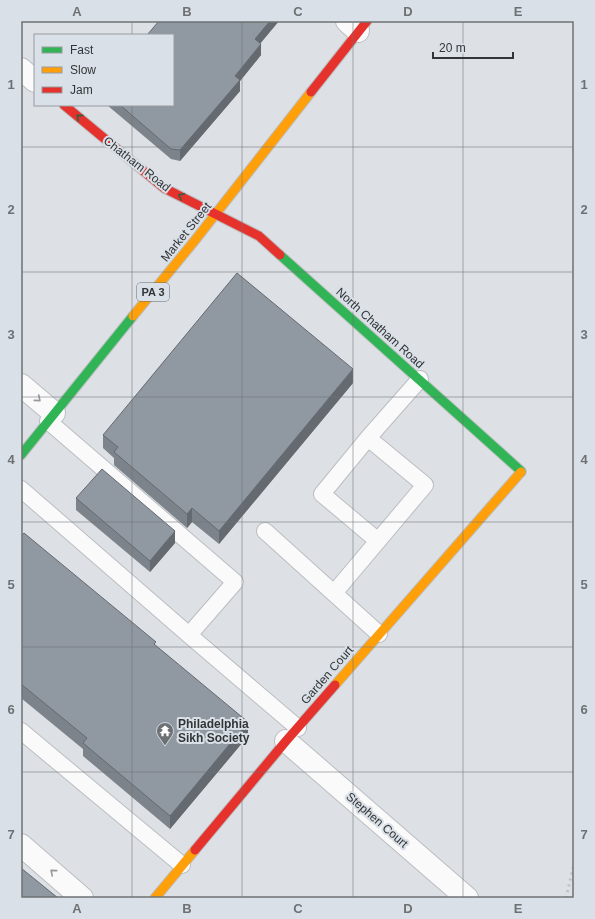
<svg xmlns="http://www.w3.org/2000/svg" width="595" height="919" font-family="Helvetica,sans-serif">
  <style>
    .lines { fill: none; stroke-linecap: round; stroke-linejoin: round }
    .lane-casing { stroke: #bbbec1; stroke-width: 18 }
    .street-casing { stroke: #bbbec1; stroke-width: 24 }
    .fast-casing { stroke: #bbbec1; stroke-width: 11 }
    .slow-casing { stroke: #bbbec1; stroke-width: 11 }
    .jam-casing { stroke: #bbbec1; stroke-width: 11 }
    .lane { stroke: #fafafb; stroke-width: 16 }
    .street { stroke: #fafafb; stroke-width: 22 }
    .fast { stroke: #30b455; stroke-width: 9 }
    .slow { stroke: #ff9f0a; stroke-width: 9 }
    .jam { stroke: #e5322d; stroke-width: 9 }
    .rail { stroke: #bfc1c1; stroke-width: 3; stroke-dasharray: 2 4; stroke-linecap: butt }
    .wall { fill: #7c838a }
    .shaded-wall { fill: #656a71 }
    .building { fill: #9098a1; stroke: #656a71 }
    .oneway { stroke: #316142 }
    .oneway2 { stroke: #969899 }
    .grid { fill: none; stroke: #6e7174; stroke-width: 1; stroke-opacity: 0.55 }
    .labels { text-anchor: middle; stroke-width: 4; stroke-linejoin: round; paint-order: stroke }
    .shield { fill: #dae0e7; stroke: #64686c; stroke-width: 1 }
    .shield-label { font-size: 11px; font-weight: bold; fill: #323537 }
    .street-label { font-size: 12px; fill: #323537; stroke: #dae0e7 }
    .poi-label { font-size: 12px; font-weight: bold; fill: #323537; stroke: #dae0e7; text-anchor: start }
    .neatline { fill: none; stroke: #6e7174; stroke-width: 1.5 }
    .grid-label { font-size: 13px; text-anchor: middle; font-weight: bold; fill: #6e7174 }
  </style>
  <rect width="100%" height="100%" fill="#dde0e4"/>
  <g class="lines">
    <defs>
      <path id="lane" d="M48,421l187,161 -46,53
        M368,438l-46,56 56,47
        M21,489l168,146 109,93
        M265,531l114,103
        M334,593l91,-108 -57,-47 52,-59
        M21,731l161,134"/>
      <path id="street" d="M347,21l11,10
        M21,69l14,12
        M21,385l33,28
        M286,741l181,157
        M21,845l61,53"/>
      <path id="fast" d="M280,255l241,216v1
        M21,455l112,-139"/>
      <path id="slow" d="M133,316l63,-77 115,-147
        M335,685l186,-213
        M155,898l40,-48"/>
      <path id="jam" d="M311,92l56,-71
        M64,105l100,83 95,48 21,19
        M195,850l91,-109 49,-56"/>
    </defs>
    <!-- lane casing -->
    <use href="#lane" class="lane-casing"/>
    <!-- street casing -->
    <use href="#street" class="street-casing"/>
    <!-- fast casing -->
    <use href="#fast" class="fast-casing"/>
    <!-- slow casing -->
    <use href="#slow" class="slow-casing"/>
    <!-- jam casing -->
    <use href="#jam" class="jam-casing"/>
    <!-- lane -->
    <use href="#lane" class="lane"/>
    <!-- street -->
    <use href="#street" class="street"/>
    <!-- fast -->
    <use href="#fast" class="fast"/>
    <!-- slow -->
    <use href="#slow" class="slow"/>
    <!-- jam -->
    <use href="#jam" class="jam"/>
    <!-- rail -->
    <path class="rail" d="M566,898l8,-34"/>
  </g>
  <!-- wall -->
  <path class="wall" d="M279,21l-19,22 1,12 -21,26v10l-60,70 -9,-2 -64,-54h66l-2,-83z
    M353,383l-134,161 -27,-22 -5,6 -73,-63v-7l-11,-10v-13z
    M76,498l99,45 -25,29 -74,-62z
    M21,536l135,110 92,90 -78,93 -87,-73v-7l-62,-51z"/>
  <!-- shaded-wall -->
  <path class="shaded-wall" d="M270,21h9l-24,29v-11z
    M261,44v11l-21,26v10l-60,70v-11l55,-74z
    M353,369v14l-134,161v-13z
    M192,508v14l-5,6v-14z
    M175,531v12l-25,29v-11z
    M248,722v14l-78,93v-13z"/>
  <!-- building -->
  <path class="building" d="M159,21h11l1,1 1,-1h98l-15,18 6,5 -26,32 5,4 -60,70 -9,-1 -51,-44h53v-70h-26z
    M237,273l116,96 -134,162 -27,-23 -5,6 -73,-62 4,-5 -15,-12z
    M102,469l73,62 -25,30 -74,-63z
    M24,533l132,109 -2,2 94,78 -78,94 -87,-73 4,-5 -66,-54v-148z
    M21,868l37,30h-37z"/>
  <!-- one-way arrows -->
  <defs><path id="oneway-chevron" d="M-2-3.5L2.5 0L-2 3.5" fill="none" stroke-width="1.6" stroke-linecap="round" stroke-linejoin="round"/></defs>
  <g class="oneway">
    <use href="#oneway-chevron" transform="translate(79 117) rotate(-140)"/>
    <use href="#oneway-chevron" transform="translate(181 196) rotate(-153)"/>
  </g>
  <g class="oneway2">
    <use href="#oneway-chevron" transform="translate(38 399) rotate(40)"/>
    <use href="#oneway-chevron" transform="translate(53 872) rotate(-139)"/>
  </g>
  <!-- grid -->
  <path class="grid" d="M132,21v14M242,21v877M353,21v877M463,21v877M132,105v793M21,147h553M21,272h553M21,397h553M21,522h553M21,647h553M21,772h553"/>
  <!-- icons -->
  <defs>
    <symbol id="temple-pin" viewBox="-11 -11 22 30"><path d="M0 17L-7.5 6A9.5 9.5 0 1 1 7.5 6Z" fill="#6e7174" stroke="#dae0e7"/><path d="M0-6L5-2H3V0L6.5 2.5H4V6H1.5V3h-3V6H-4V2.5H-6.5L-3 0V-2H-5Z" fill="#fff"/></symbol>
  </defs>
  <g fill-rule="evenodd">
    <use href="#temple-pin" x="155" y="721" width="20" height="27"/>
  </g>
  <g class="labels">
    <!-- shield labels -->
    <rect class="shield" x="137" y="283" width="32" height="18" rx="3"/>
    <g class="shield-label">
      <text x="153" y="296">PA 3</text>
    </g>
    <!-- street labels -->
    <g class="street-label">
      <text transform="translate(137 164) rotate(38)" y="4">Chatham Road</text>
      <text transform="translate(186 232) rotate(-51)" y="4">Market Street</text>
      <text transform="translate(380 328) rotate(42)" y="4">North Chatham Road</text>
      <text transform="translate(327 675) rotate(-49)" y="4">Garden Court</text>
      <text transform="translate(377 820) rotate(41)" y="4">Stephen Court</text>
    </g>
    <!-- poi labels -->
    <g class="poi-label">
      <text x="178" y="728">Philadelphia<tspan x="178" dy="14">Sikh Society</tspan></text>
    </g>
  </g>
  <!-- border -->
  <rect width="595" height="919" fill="none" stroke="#dae0e7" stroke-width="44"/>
  <!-- legend -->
  <rect x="34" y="34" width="140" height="72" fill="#dae0e7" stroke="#979ca1"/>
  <rect x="42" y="47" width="20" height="6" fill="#30b455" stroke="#979ca1"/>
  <text x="70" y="54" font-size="12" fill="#323537">Fast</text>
  <rect x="42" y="67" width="20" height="6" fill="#ff9f0a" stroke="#979ca1"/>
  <text x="70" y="74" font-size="12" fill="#323537">Slow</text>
  <rect x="42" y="87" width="20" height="6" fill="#e5322d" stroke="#979ca1"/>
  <text x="70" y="94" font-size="12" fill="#323537">Jam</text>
  <!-- scale -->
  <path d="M433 52v6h80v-6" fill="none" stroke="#323537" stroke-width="2"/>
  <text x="439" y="52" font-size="12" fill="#323537" stroke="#dae0e7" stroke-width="3" paint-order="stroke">20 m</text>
  <rect x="22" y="22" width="551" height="875" class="neatline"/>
  <g class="grid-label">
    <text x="77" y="16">A</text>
    <text x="187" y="16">B</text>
    <text x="298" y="16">C</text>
    <text x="408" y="16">D</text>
    <text x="518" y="16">E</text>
    <text x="11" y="89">1</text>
    <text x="584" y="89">1</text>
    <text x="11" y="214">2</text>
    <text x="584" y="214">2</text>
    <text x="11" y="339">3</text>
    <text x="584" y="339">3</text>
    <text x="11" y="464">4</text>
    <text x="584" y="464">4</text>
    <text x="11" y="589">5</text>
    <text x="584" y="589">5</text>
    <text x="11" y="714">6</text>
    <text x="584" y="714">6</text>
    <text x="11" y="839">7</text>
    <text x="584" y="839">7</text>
    <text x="77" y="913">A</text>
    <text x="187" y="913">B</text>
    <text x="298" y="913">C</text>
    <text x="408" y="913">D</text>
    <text x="518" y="913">E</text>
  </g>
</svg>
